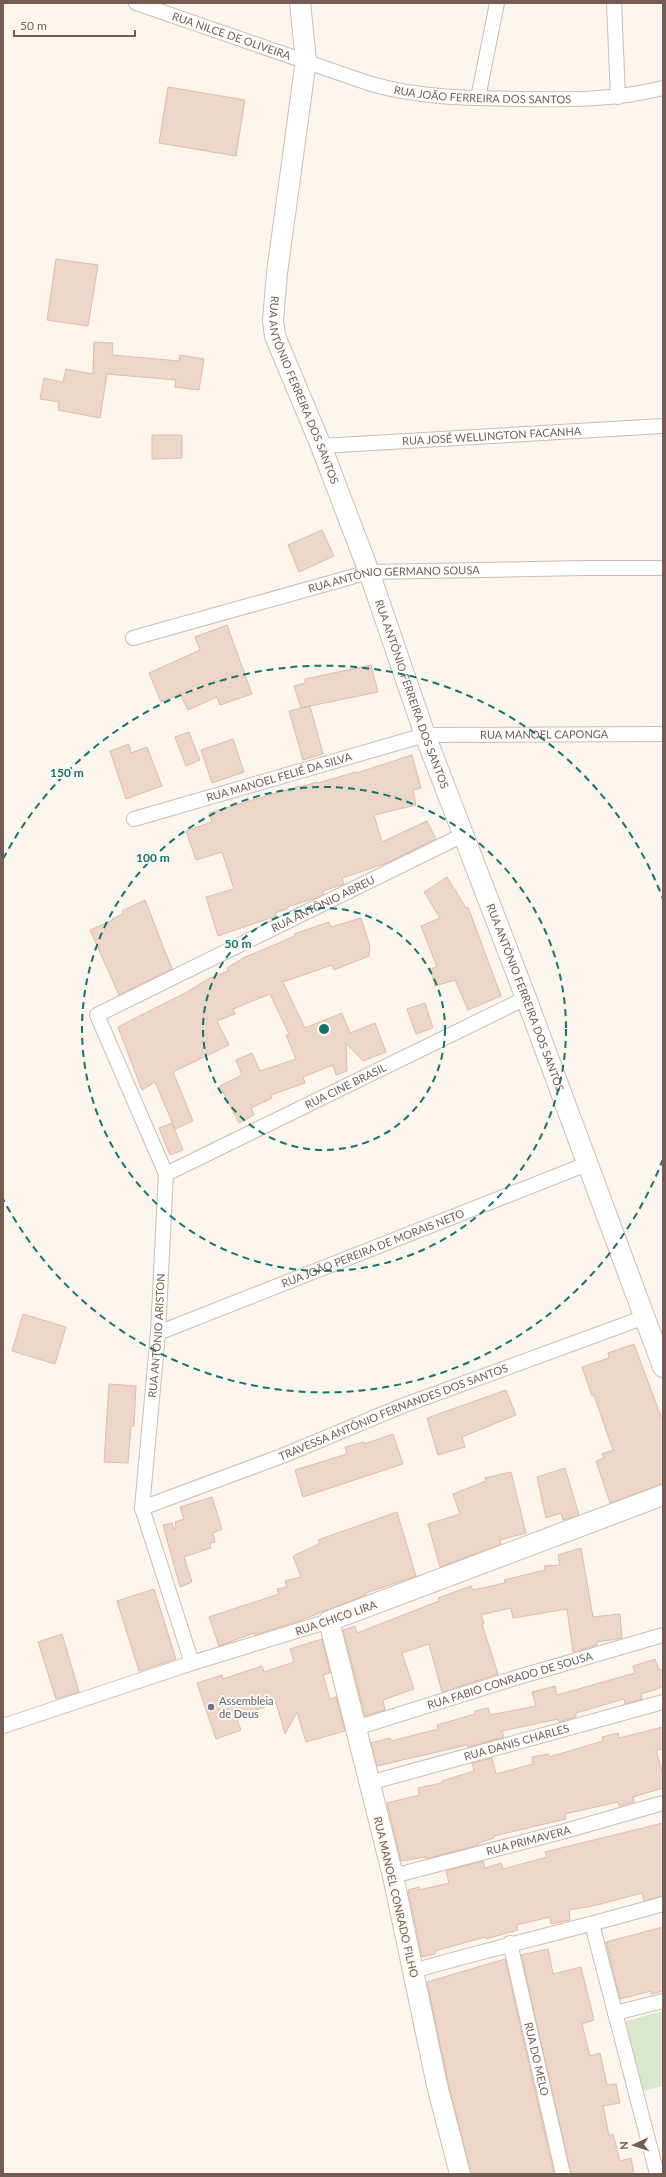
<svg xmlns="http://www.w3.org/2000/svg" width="666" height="2177" font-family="Lato,sans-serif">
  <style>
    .green { fill: #d9e7cc }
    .building { fill: #edd5c8; stroke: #debbaa }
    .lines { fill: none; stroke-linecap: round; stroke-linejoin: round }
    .street-casing { stroke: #ccbdb4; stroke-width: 16 }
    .secondary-casing { stroke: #cebdb2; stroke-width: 22 }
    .street { stroke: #fff; stroke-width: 14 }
    .secondary { stroke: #fff; stroke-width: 20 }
    .ring { fill: none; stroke: #0f766e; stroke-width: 2; stroke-dasharray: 7 5 }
    .worship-dot { fill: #6b7280; stroke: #fdf9f3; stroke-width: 1.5 }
    .labels { text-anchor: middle; stroke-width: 4; stroke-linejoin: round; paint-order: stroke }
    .street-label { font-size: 11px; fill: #745c52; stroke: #fdf9f3 }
    .worship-label { font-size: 11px; fill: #5b616d; stroke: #fdf9f3; text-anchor: start }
    .centre { fill: #0f766e; stroke: #fdf9f3; stroke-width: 2 }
    .ring-label { font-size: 12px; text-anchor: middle; font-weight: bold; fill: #0f766e; stroke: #fdf9f3; stroke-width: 4; stroke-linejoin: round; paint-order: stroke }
  </style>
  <rect width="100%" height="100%" fill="#fbf5ed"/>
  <!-- green -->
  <path class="green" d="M663,2011v75l-23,6 -18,-70z"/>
  <!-- building -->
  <path class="building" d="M168,87l77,13 -9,56 -77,-13z
    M56,259l42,6 -10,61 -41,-6z
    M94,342l19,1 -1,12 67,6 1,-6 24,4 -5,31 -24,-3 1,-7 -69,-6 -7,44 -42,-8 1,-8 -19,-3 4,-21 19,4 3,-13 27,5z
    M152,435h30v23l-30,1z
    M322,530l12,26 -35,16 -11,-27z
    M227,625l25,69 -32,11 -3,-8 -29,13 -8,-16 -19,8 -12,-29 51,-23 -5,-13z
    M371,665l7,27 -68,14 13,48 -20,6 -14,-49 21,-5 -9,2 -7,-22 11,-3v-4z
    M189,732l11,28 -14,6 -11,-29z
    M233,739l11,33 -32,11 -11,-33z
    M129,744l2,9 16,-6 15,39 -36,13 -16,-48z
    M412,755l9,33 -8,2 3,15 -42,10 8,27 45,-21 9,18 -49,24 -45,15 2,6 -21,7 1,3 -8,4 -29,9v2l-12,4 1,3 -58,20 -12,-39 28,-8 -12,-37 -26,8 -10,-29 26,-9 -3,-9 91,-27v1l17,-5 1,1 38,-11 1,1z
    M447,877l19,31 2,-1 33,89 -33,14 -13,-30 -20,6 -5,-17 7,-2 -16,-41 19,-8 -16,-26z
    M145,900l27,69 -53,26 -29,-65 23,-10 -1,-1 11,-5 -1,-3z
    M361,918l9,28 -1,10 -35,14 -2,-5 -49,17 22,46 37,-15 8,20 25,-10 11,29 -23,9 -17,-18 1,28 -11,4 -3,-10 -30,12 2,6 -34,12 1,3 -21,10 3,7 -15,8 -19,-37 22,-11 -6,-15 16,-7 8,18 36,-12 -10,-24 3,-1 -19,-40 -37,15 2,5 -18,7 12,24 -56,27 20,49 -18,8 -20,-47 -13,8 -24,-63 69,-35 21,-13 20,-8 -1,-3 16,-10 52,-22 -1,-2 35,-12 2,5z
    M425,1003l8,25 -17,6 -9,-25z
    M172,1123l11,27 -13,5 -11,-27z
    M23,1314l43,13 -11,37 -43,-13z
    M634,1344l29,78v62l-53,19 -14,-42 8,-3 -2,-4 11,-4 -19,-55 -2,1 -10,-29 27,-9 -1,-5z
    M109,1384l27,2 -2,40h-3l-3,37 -24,-1z
    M506,1390l10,25 -54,22 3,10 -27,8 -11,-37z
    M393,1434l10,30 -100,33 -8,-27 52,-16 -2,-7 19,-5v2z
    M565,1468l14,47 -16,5 -2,-7 -15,5 -9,-41z
    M511,1472l15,61 -26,7 1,4 -61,23 -12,-43 32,-10 -7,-20 33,-13 -1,-3z
    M212,1497l10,32 -9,4 2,9 -5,1 1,5 -27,9 8,25 -12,5 -17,-62 9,-2 2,6 2,-1 -1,-6 9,-3 -4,-12z
    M397,1512l19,64 -50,17v2l-67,26 -44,14 -1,-2 -35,13 -10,-29 70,-23 -2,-5 10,-2 -2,-6 16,-4 -8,-21 26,-12 -1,-4z
    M581,1548l12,69 27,-3 2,24 -25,4v3l-24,7 -6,-43 -54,9 -2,-10 -30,7 3,8 -2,1 16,50 -56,18 -13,-48 -27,9 12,36 -31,11 2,10 -20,6 -22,-86 12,-4 2,7 82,-32 -1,-3 33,-12 2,4 32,-7 -1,-3 41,-10 -1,-4 16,-1 -2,-10z
    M154,1589l22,70 -37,12 -22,-70z
    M62,1634l17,58 -23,7 -18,-57z
    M322,1639l8,34 -7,2 7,24 6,-2 9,34 -39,11 -9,-30 -12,22 -9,-31 -40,14 5,13 -25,9 -19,-56 25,-8 1,4 39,-13 2,6 30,-10 -4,-13z
    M655,1659l4,11 4,-1v18l-22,7 1,5 -17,5 -1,-5 -48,14v4l-17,5 -1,-3 -56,12 2,6 -36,10 -1,-2 -90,21 -6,-23 19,-5 1,3 47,-12 -1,-4 38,-11v-3l13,-3 2,7 46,-9 -4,-14 23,-6 2,9 78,-22 -2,-7z
    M663,1727v22l-7,1 7,24v14l-30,9 1,5 -15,4 -1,-4 -53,12 1,5 -72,17v2l-16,5 1,2 -53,14v-2l-25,4 -14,-58 32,-8 -1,-7 24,-5v-2l32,-10 -2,-8 20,-5 4,16 37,-10 -1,-7 16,-3 1,3 54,-16 -1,-4 16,-4 1,5z
    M663,1823v73l-19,5 -2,-8 -49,13 -24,4 1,10 -19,4 -1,-7 -33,8 1,5 -32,9 -1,-2 -50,14v3l-13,3 -14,-67 11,-3v3l30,-7 -3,-12 37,-10 2,7 16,-5 2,6 44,-12 -2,-5z
    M663,1927v64l-12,3v-3l-31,8 -14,-57z
    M548,1949l5,25 28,-7 13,53 -12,4 8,32 10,-3 7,32 9,-1 4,19 -17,3 6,30 4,-2 7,27 11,-3 3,16h-63l-50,-219z
    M505,1959l49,215h-83l-23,-92 -21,-100z"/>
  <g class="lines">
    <defs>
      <g id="street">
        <path id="s1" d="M136,3l235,81c51,14 95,14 147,15 50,1 97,1 145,-11"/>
        <path d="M614,3l4,94"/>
        <path d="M478,98l19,-95"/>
        <path id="s2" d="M321,446l342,-20"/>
        <path id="s3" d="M133,638l236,-66 216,-4h78"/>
        <path id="s4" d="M134,819l291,-84 238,-1"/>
        <path id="s5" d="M166,1174l360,-176"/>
        <path id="s6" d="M158,1333l429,-169"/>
        <path id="s7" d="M142,1508l140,-52 120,-50 243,-89"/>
        <path id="s8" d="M192,1663l-50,-155 16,-175 8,-159 -69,-159 366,-180"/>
        <path d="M3,1726l189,-63 137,-42"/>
        <path id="s9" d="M356,1728l159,-50 148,-43"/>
        <path id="s10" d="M369,1783l294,-81"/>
        <path id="s11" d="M393,1876l172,-45 98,-28"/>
        <path d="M592,1924l65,250"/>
        <path id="s12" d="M510,1943l53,231"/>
        <path d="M413,1971c83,-24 167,-43 250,-67"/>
        <path d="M615,2013l48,-12"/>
      </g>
      <g id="secondary">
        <path id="s13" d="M300,3l6,57 -29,213 -4,47 2,16 46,110 48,126 56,163 101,263 137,369"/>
        <path d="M460,2174l-23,-89 -44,-209 -64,-255 334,-126"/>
      </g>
    </defs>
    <!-- street casing -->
    <use href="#street" class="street-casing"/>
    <!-- secondary casing -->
    <use href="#secondary" class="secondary-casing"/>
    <!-- street -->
    <use href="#street" class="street"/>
    <!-- secondary -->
    <use href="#secondary" class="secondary"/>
  </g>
  <!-- distance rings -->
  <g class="ring">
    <circle cx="324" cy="1029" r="121"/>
    <circle cx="324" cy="1029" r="242"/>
    <path d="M663 1159A363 363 0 0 1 3 1199M3 859A363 363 0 0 1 663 899"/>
  </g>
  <!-- markers -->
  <circle class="worship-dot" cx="211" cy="1707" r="4"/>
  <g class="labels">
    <!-- street labels -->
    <g class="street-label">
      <text dy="4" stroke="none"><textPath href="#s1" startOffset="101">RUA NILCE DE OLIVEIRA</textPath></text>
      <text dy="4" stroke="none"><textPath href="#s1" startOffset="361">RUA JOÃO FERREIRA DOS SANTOS</textPath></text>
      <text dy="4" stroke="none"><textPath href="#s13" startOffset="395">RUA ANTÔNIO FERREIRA DOS SANTOS</textPath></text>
      <text dy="4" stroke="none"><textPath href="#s2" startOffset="171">RUA JOSÉ WELLINGTON FACANHA</textPath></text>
      <text dy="4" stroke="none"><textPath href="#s3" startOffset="269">RUA ANTÔNIO GERMANO SOUSA</textPath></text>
      <text dy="4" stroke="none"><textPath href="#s13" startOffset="719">RUA ANTÔNIO FERREIRA DOS SANTOS</textPath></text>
      <text dy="4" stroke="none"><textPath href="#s4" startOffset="422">RUA MANOEL CAPONGA</textPath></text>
      <text dy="4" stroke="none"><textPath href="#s4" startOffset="151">RUA MANOEL FELIÉ DA SILVA</textPath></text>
      <text dy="4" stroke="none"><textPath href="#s8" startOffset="923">RUA ANTÔNIO ABREU</textPath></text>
      <text dy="4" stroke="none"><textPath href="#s13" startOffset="1043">RUA ANTÔNIO FERREIRA DOS SANTOS</textPath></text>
      <text dy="4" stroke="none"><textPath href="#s5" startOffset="200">RUA CINE BRASIL</textPath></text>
      <text dy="4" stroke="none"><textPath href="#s6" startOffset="231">RUA JOÃO PEREIRA DE MORAIS NETO</textPath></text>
      <text dy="4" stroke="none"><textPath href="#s8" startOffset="336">RUA ANTÔNIO ARISTON</textPath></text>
      <text dy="4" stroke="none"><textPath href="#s7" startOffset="269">TRAVESSA ANTÔNIO FERNANDES DOS SANTOS</textPath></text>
      <text transform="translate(336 1618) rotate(-19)" y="4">RUA CHICO LIRA</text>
      <text dy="4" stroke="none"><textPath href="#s9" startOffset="161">RUA FABIO CONRADO DE SOUSA</textPath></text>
      <text dy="4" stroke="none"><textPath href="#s10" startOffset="153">RUA DANIS CHARLES</textPath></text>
      <text dy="4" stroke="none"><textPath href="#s11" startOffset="140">RUA PRIMAVERA</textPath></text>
      <text transform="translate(396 1897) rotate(77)" y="4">RUA MANOEL CONRADO FILHO</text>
      <text dy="4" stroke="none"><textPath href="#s12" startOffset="119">RUA DO MELO</textPath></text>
    </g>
    <!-- worship labels -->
    <g class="worship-label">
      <text x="219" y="1705">Assembleia<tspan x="219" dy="13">de Deus</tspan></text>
    </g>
  </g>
  <circle cx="324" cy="1029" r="6" class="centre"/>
  <g class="ring-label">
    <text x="67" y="777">150 m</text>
    <text x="153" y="862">100 m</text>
    <text x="238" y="948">50 m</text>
  </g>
  <!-- border -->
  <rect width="666" height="2177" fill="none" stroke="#745c52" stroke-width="8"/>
  <!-- north arrow -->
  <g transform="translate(634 2145) rotate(267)" stroke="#fdf9f3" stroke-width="3" paint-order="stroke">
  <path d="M0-3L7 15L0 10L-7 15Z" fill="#745c52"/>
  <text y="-6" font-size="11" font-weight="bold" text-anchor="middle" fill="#745c52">N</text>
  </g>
  <!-- scale -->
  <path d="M14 30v6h121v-6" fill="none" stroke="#745c52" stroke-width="2"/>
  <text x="20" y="30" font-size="12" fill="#745c52" stroke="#fdf9f3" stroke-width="3" paint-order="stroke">50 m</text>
</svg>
